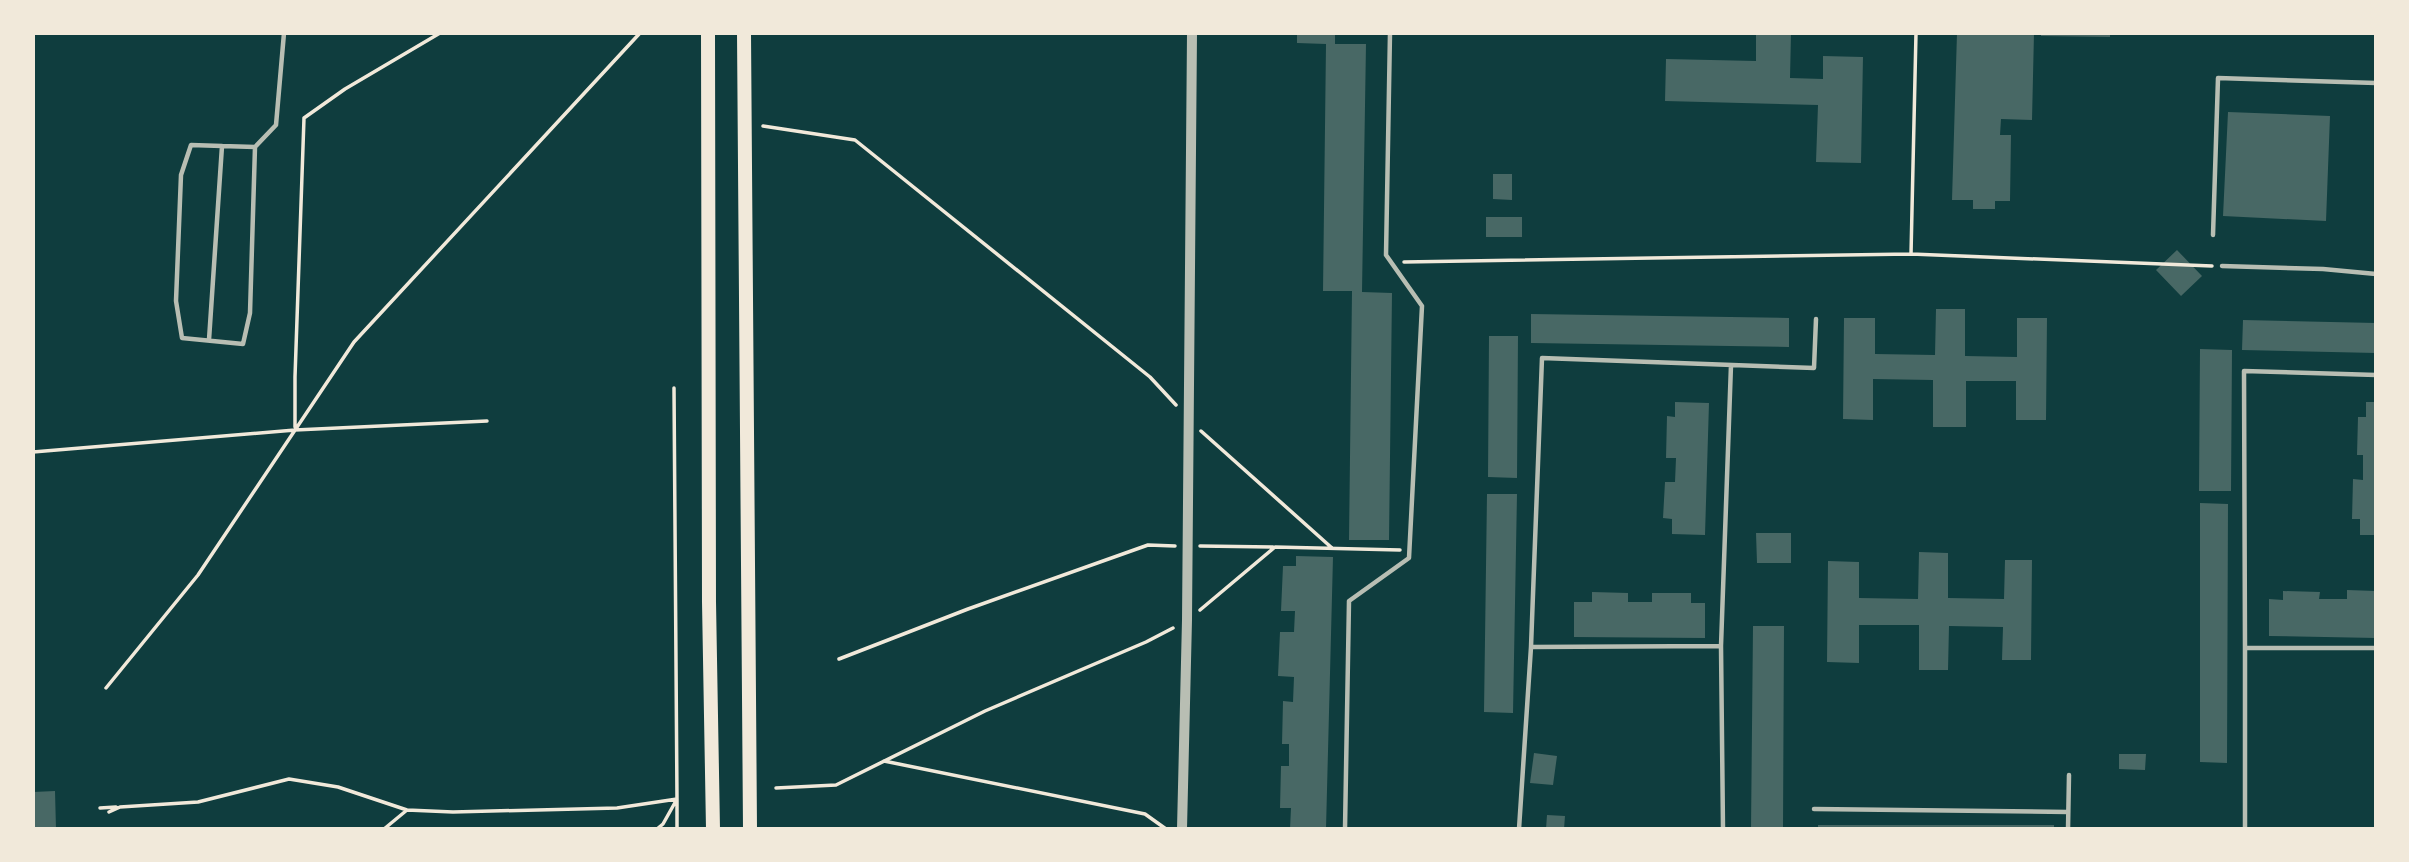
<svg xmlns="http://www.w3.org/2000/svg" width="2409" height="862" font-family="'Roboto Condensed',sans-serif">
  <style>
    .building { fill: #486865 }
    .lines { fill: none; stroke-linecap: round; stroke-linejoin: round }
    .path { stroke: #f1e9da; stroke-width: 3.5 }
    .service { stroke: #b8beb3; stroke-width: 4.5 }
    .tertiary { stroke: #b8beb3; stroke-width: 10 }
    .primary { stroke: #f1e9da; stroke-width: 14 }
  </style>
  <rect width="100%" height="100%" fill="#0f3d3e"/>
  <!-- building -->
  <path class="building" d="M1297,33h38v11h31l-4,248 30,1 -3,247h-40l3,-249h-29l3,-247 -29,-1z
    M1756,33h35l-1,45 33,1v-23l40,1 -2,106 -45,-1 2,-57 -153,-4 1,-42 90,2z
    M1957,33h77l-2,87 -31,-1 -1,16h11l-1,66h-15v8h-22v-9h-21z
    M2041,33h69v4l-69,-1z
    M2228,112l102,4 -4,105 -103,-5z
    M1493,174h19v26l-19,-1z
    M1486,217h36v20h-36z
    M2177,250l25,26 -21,20 -25,-26z
    M1936,309h29v47l52,1v-39h30l-1,102h-30v-39h-50v46h-33v-47l-60,-1v41l-30,-1 1,-101h31v36l60,1z
    M1531,314l258,4v29l-258,-4z
    M2243,320l133,3v30l-134,-3z
    M1489,336h29l-1,142 -29,-1z
    M2200,349l32,1 -1,141h-32z
    M1675,402l34,1 -4,132 -33,-1v-15l-9,-1 2,-36h10l1,-24h-10l1,-42 8,1z
    M2366,402h10v133h-16v-16h-8l1,-40 10,1v-25h-6l1,-38h8z
    M1487,494h30l-4,219 -29,-1z
    M2200,503l28,1 -1,259 -27,-1z
    M1756,533h35v30h-34z
    M1919,552l29,1v45l56,1 1,-39h27l-1,100h-29l1,-33 -54,-1 -1,44h-29v-45h-60v38l-32,-1 1,-101 31,1v36l59,1z
    M1296,556l37,1 -7,272h-36l1,-21h-11l1,-42h8v-22h-7l1,-43 10,1 1,-25 -16,-1 2,-44h14l1,-21h-14l2,-45h13z
    M2347,590l29,1v47l-107,-2v-37l14,1v-9l37,1 -1,7h28z
    M1592,592l36,1v9h24v-9h39v10h14v35l-131,-1v-35h18z
    M1753,626h31l-1,203h-32z
    M1534,753l23,3 -4,29 -23,-2z
    M2119,754h27l-1,16 -26,-1z
    M55,791l1,38h-23v-37z
    M1547,815l18,1 -1,13h-18z
    M1818,825h236v4h-236z"/>
  <g class="lines">
    <!-- path -->
    <path class="path" d="M763,126l92,14 295,237 26,28
      M1911,254l5,-221
      M1404,262l507,-8 301,12
      M295,427v-50l9,-259 41,-29 95,-56
      M1201,431l131,117
      M33,452l262,-22 192,-9
      M1200,546l73,1
      M1200,610l75,-63 125,3
      M839,659l129,-50 180,-64 27,1
      M106,688l92,-113 156,-233 286,-309
      M884,761l261,53 21,15
      M776,788l60,-3 149,-74 161,-69 27,-14
      M100,808l16,-1
      M109,812l11,-5 78,-5 91,-23 49,8 69,23 46,2 164,-4 60,-9v30
      M384,829l23,-19
      M657,829l6,-5 14,-25 -3,-411"/>
    <!-- service -->
    <path class="service" d="M222,146l33,1
      M2213,235l5,-157 158,5
      M2222,266l101,3 53,5
      M209,340l13,-194 -31,-1 -10,30 -5,126 6,37 61,6 7,-31 5,-166 21,-22 8,-92
      M2376,375l-132,-4 1,277h131
      M1721,646l10,-281
      M1531,647l11,-289 272,10 2,-49
      M2245,648v181
      M1814,809l254,3
      M1345,829l4,-228 60,-43 13,-252 -36,-51 4,-222
      M1519,829l12,-182 190,-1 2,183
      M2068,829l1,-54"/>
    <!-- tertiary -->
    <path class="tertiary" d="M1182,829l5,-209 5,-587"/>
    <!-- primary -->
    <path class="primary" d="M708,33l1,569 4,227
      M744,33l6,796"/>
  </g>
  <!-- border -->
  <rect width="2409" height="862" fill="none" stroke="#f1e9da" stroke-width="70"/>
</svg>
